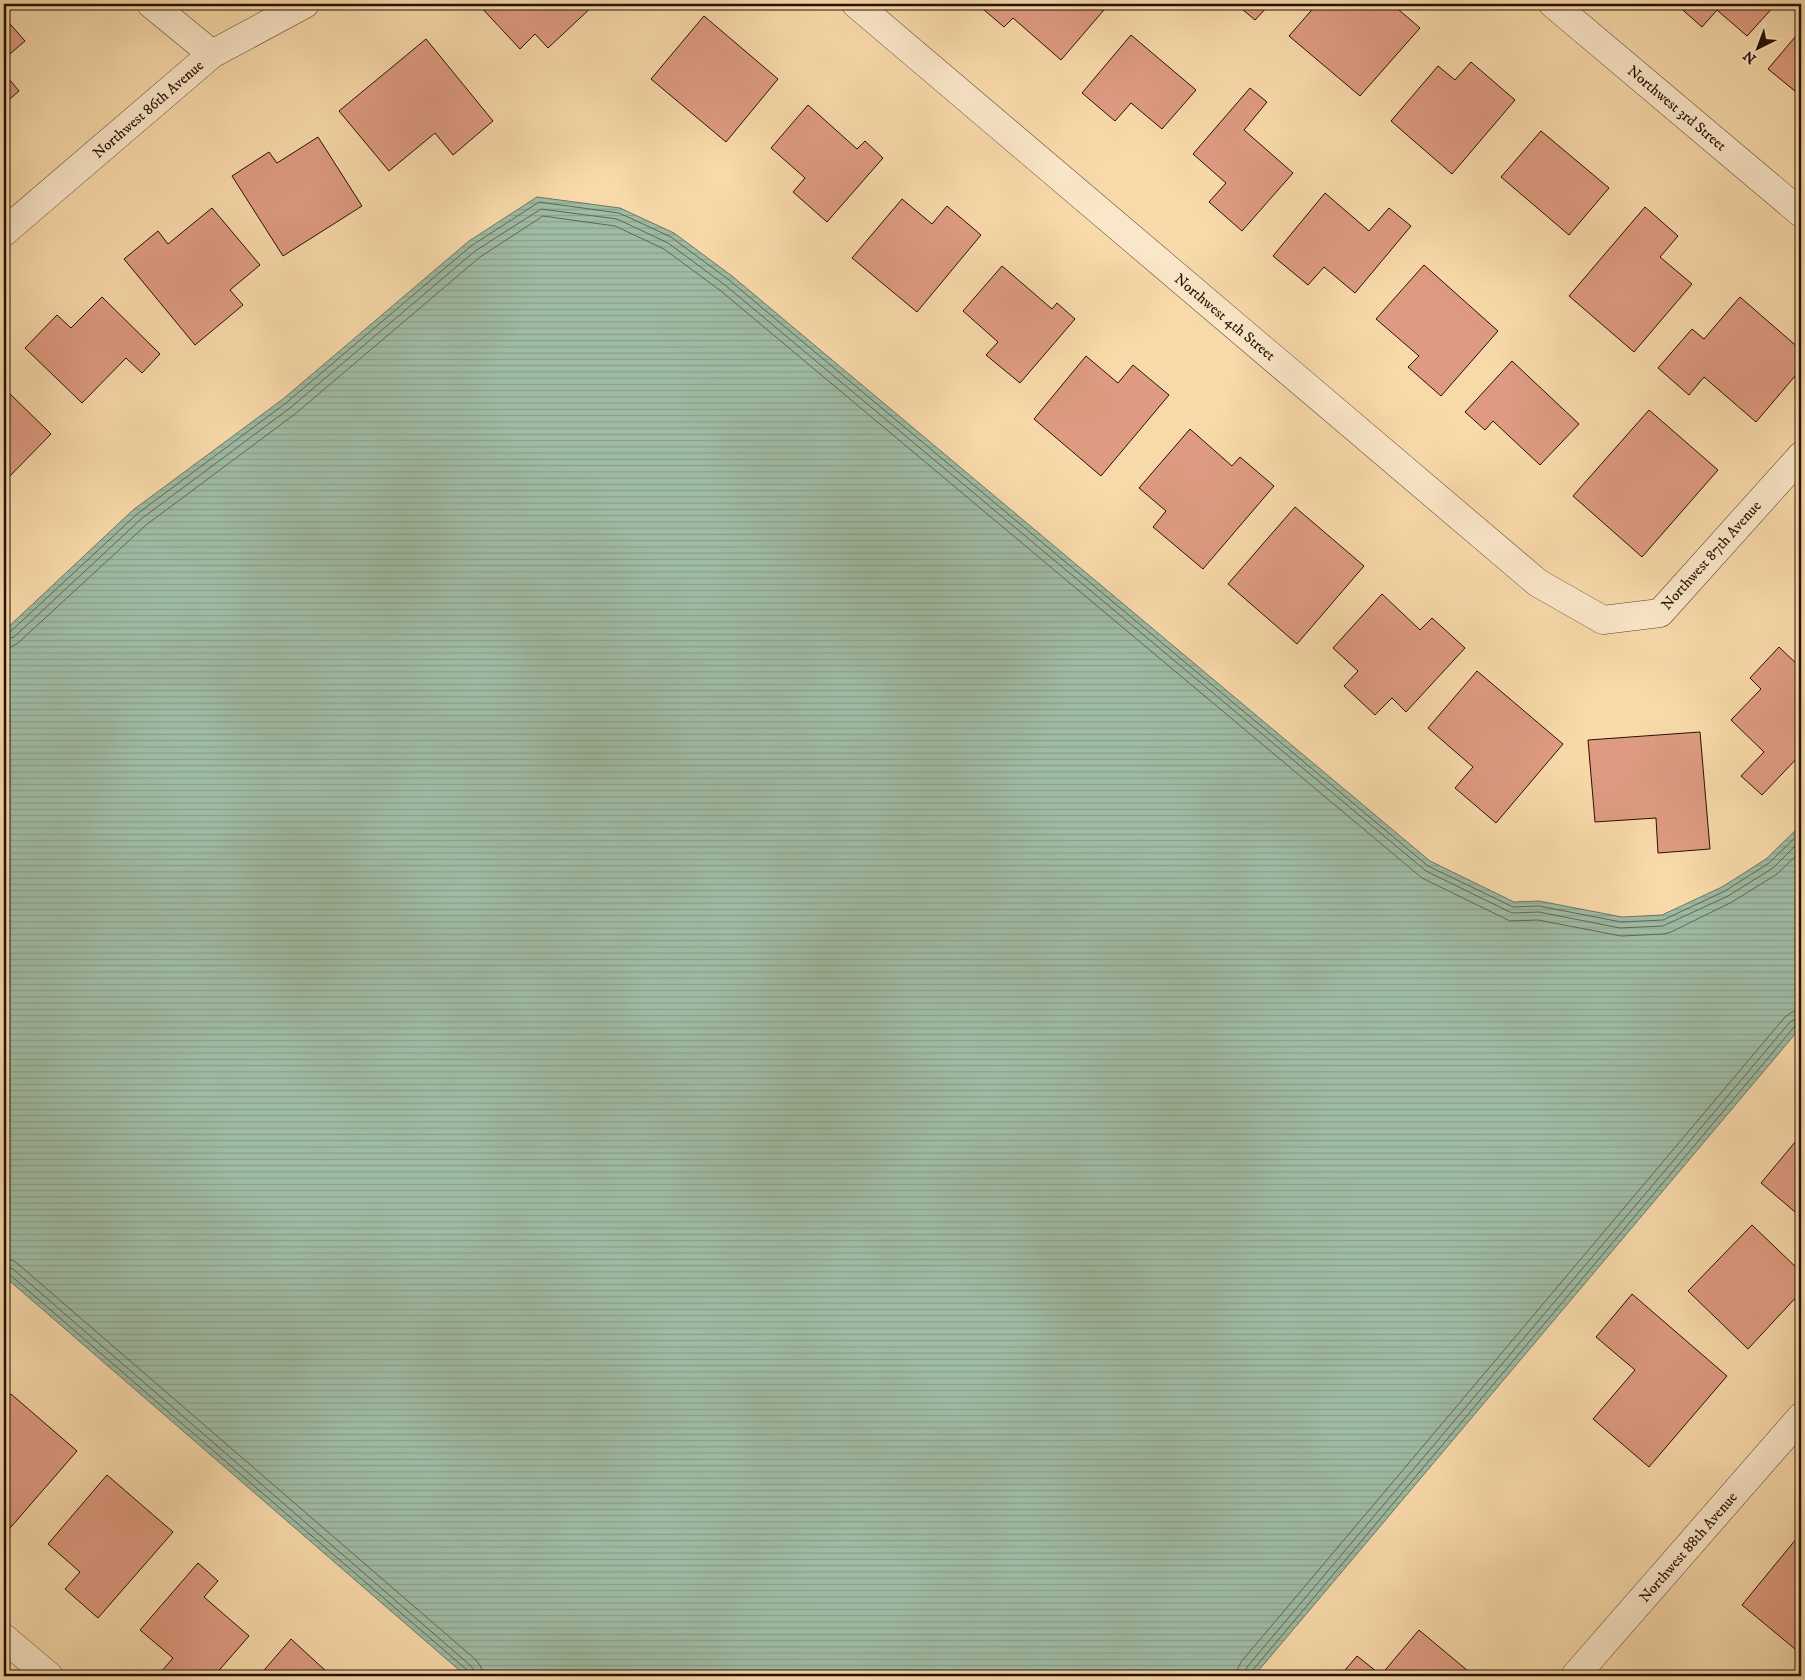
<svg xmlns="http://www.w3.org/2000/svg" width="1805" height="1680" font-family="'IM FELL DW Pica',serif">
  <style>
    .water { fill: url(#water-rules); stroke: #6f7763 }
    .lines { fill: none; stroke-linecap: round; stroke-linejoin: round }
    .shore { stroke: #626652; stroke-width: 1 }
    .building { fill: #de9b81; stroke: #261101 }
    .minor-casing { stroke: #5a432b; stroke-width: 29 }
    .minor { stroke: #fae6c8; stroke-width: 28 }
    .labels { text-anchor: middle; stroke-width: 4; stroke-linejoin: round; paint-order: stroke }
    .street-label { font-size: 15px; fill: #261101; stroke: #fae6c8 }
  </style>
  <defs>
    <pattern id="water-rules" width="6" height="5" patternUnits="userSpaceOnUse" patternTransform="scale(1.25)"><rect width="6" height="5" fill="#9fbba4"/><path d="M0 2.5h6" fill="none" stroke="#89a08b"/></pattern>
  </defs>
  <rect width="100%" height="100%" fill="#f8d9aa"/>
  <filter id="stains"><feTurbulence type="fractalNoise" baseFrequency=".004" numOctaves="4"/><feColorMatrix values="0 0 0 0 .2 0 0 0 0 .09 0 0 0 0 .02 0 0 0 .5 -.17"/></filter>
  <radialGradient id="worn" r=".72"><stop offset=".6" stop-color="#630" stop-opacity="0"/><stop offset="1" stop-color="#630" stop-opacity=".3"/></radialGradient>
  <!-- water -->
  <path class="water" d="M537,197l83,11 54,25 58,43 698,585 84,41 25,-1 83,16 40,-2 60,-28 44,-28 35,-34v202l-547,649h-788l-462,-400v-645l129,-121 150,-111 186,-158z"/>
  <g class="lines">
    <!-- shore -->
    <path class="shore" d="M4,634l5,-1 128,-119 149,-111 185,-157 68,-44 80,11 52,24 58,43 699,586 85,41 26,-1 82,16 42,-2 62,-29 44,-28 32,-31
      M4,640l10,-3 127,-118 149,-111 185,-157 66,-42 76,10 51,24 57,42 701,586 86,42 27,-1 81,16 43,-2 65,-30 45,-28 28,-28
      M4,648l7,-1 7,-4 128,-118 149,-111 185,-157 63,-41 72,10 49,23 57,42 701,587 88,43 28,-1 83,16 43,-2 7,-2 61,-30 45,-28 24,-23
      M4,1259l8,1 6,4 458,396 5,7 2,9
      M4,1266l9,3 458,397 3,4 1,6
      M4,1273l5,1 458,396 2,6
      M1236,1676l2,-8 3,-6 544,-645 7,-5 9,-2
      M1244,1676l3,-9 543,-645 5,-3 6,-1
      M1250,1676l2,-5 543,-645 6,-2"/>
  </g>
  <!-- building -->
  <path class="building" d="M478,4h117l-47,44 -13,-14 -15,15z
    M988,4h121l-48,56 -48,-42 -9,9 -21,-18z
    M1236,4h34l-15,16z
    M1317,4h75l28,24 -60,68 -71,-60z
    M1676,4h100l-29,32 -30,-26 -15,17z
    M704,16l74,63 -52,63 -75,-63z
    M4,17l21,24 -21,18z
    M1801,30v66l-33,-27z
    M1131,35l65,55 -34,39 -31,-26 -16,18 -33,-28z
    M426,39l67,82 -40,34 -18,-22 -46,38 -50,-60z
    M1471,62l44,38 -63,74 -61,-53 47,-55 17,14z
    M4,73l15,18 -15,13z
    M1250,88l17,14 -23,28 49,43 -51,58 -33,-29 17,-19 -33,-29z
    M808,105l49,44 8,-8 18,17 -56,64 -34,-30 12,-14 -34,-30z
    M1541,131l68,57 -40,47 -68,-58z
    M318,137l44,69 -79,50 -51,-80 37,-24 8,11z
    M1325,193l44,38 20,-23 22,18 -56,67 -31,-26 -16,18 -35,-29z
    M902,199l30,25 15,-18 34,29 -64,77 -65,-54z
    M1645,207l33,29 -18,21 32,27 -58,68 -65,-56z
    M212,208l48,57 -30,25 13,15 -48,40 -71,-86 34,-28 10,13z
    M1424,265l74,66 -57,65 -33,-29 11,-11 -43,-37z
    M1002,266l50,43 5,-6 18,16 -55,64 -34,-28 12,-13 -35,-31z
    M102,297l58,57 -18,19 -16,-15 -44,45 -57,-55 32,-33 14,13z
    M1740,297l61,53v19l-45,53 -52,-45 -15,18 -31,-27 34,-39 12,10z
    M1086,356l32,27 15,-18 36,30 -68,81 -67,-57z
    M1512,361l67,63 -39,41 -47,-44 -8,9 -20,-18z
    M4,388l47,46 -47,48z
    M1649,410l69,60 -76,87 -69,-61z
    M1190,429l42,37 8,-9 34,29 -71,83 -50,-42 13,-16 -27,-23z
    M1295,507l69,59 -67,78 -69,-60z
    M1382,594l38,36 12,-12 33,30 -59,64 -14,-14 -17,17 -31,-29 14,-15 -25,-23z
    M1779,647l22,21v86l-39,41 -21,-19 23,-24 -33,-32 30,-31 -11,-11z
    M1477,671l86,73 -67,79 -41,-35 18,-21 -45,-39z
    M1700,732l10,117 -52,4 -2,-35 -61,4 -7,-82z
    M1801,1135v82l-40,-34z
    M1752,1225l49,47v20l-53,57 -60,-58z
    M1632,1294l95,82 -78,91 -56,-48 42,-49 -39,-33z
    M11,1394l66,57 -73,84v-133z
    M107,1475l66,57 -75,86 -33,-29 15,-17 -32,-28z
    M1801,1533v121l-59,-49z
    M198,1563l20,18 -14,16 45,39 -35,40h-47l-6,-4 12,-14 -33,-28z
    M1419,1630l55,46h-134l17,-20 24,19z
    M291,1639l36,33 -4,4h-64z"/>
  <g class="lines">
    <defs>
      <path id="minor" d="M151,4l61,50
        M856,4l682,579 65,37 57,-7 141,-157
        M1553,4l248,209
        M4,232l208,-178 93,-50
        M4,1638l45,38
        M1575,1676l226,-259"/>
    </defs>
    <!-- minor casing -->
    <use href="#minor" class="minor-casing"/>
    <!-- minor -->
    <use href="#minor" class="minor"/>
  </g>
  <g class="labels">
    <!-- street labels -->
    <g class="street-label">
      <text transform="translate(1677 108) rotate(40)" y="5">Northwest 3rd Street</text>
      <text transform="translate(148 109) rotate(-41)" y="5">Northwest 86th Avenue</text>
      <text transform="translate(1225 317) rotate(40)" y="5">Northwest 4th Street</text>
      <text transform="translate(1711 555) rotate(-48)" y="5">Northwest 87th Avenue</text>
      <text transform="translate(1688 1547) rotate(-49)" y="5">Northwest 88th Avenue</text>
    </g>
  </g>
  <!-- margin -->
  <rect width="1805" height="1680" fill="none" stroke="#f8d9aa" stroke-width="20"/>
  <rect x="5" y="5" width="1795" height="1670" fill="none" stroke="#261101" stroke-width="2.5"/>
  <rect x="10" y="10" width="1785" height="1660" fill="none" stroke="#261101"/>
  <!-- north arrow -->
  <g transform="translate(1758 48) rotate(222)" stroke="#fae6c8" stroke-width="4" paint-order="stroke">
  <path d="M0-4L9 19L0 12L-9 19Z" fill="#261101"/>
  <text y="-8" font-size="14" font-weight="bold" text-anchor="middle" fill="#261101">N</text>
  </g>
  <rect width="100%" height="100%" filter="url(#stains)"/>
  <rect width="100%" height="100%" fill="url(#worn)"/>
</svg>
